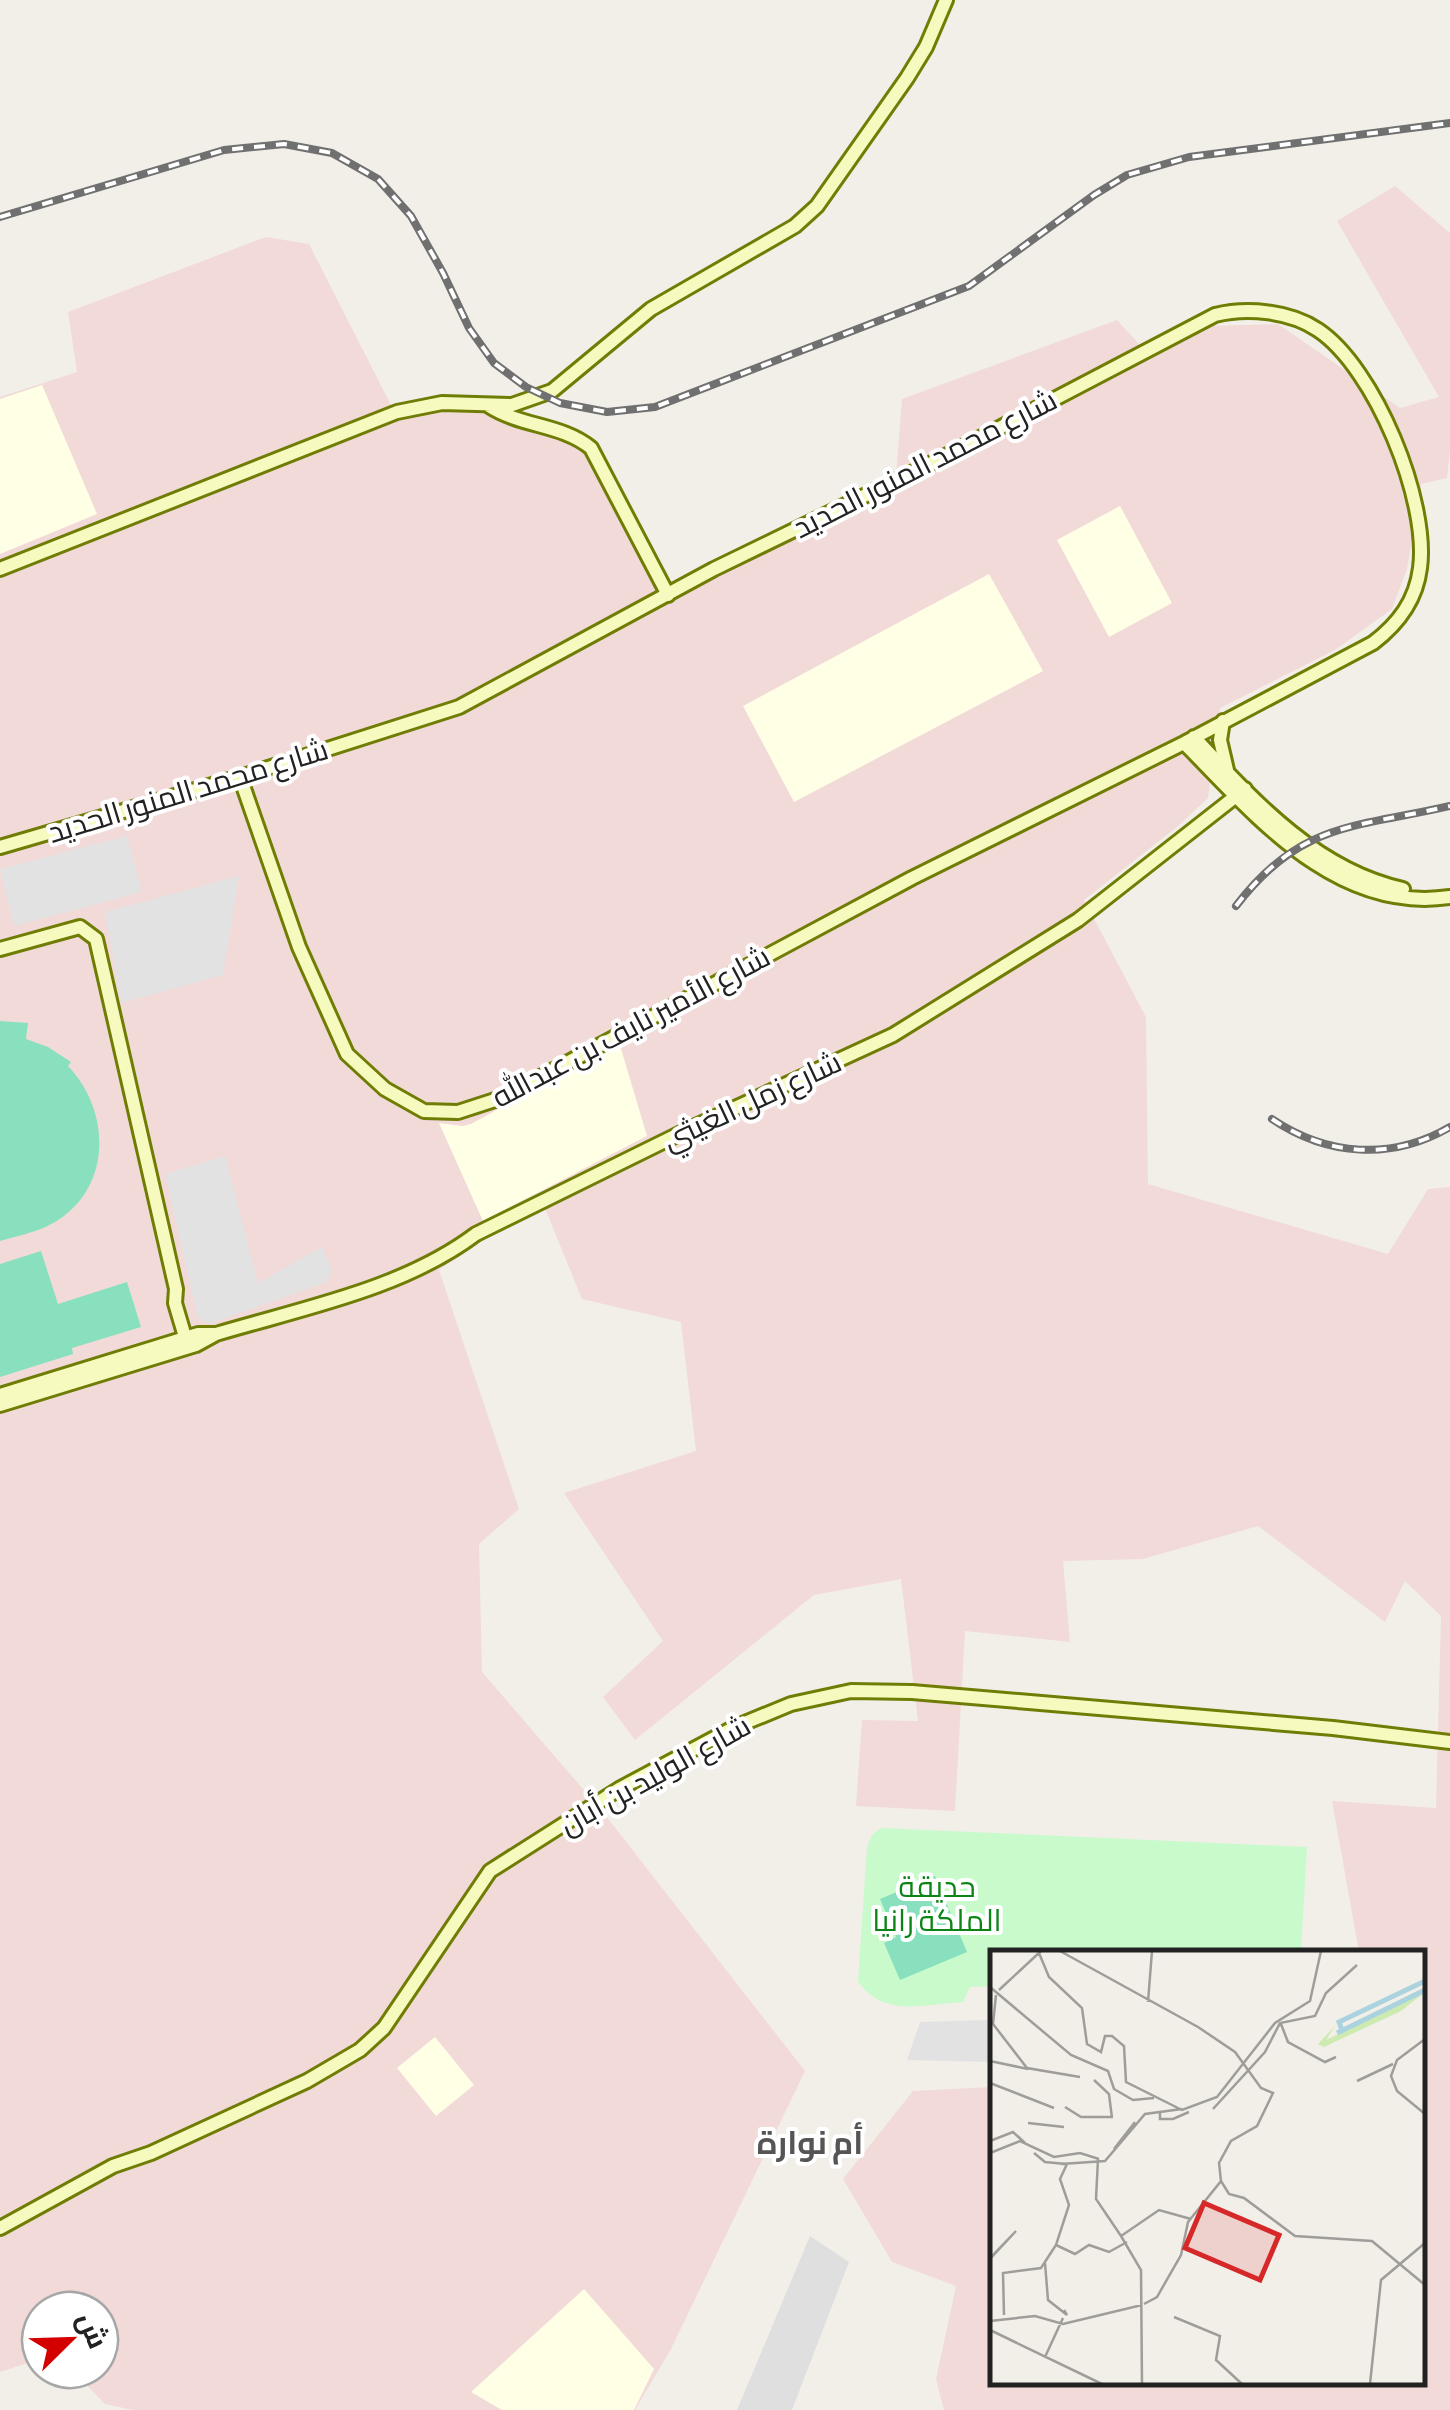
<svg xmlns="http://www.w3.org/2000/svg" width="1450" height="2410" font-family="'Sofia Sans Condensed',Cairo,sans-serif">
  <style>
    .residential { fill: #e0dfdf }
    .commercial { fill: #f2dad9 }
    .education { fill: #ffffe5 }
    .park { fill: #c8facc }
    .pitch { fill: #88e0be }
    .parking { fill: #e2e2e2 }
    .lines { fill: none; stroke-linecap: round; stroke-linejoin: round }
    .secondary-casing { stroke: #707d05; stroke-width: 18 }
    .secondary { stroke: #f7fabf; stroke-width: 12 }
    .rail-casing { stroke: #707070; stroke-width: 8 }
    .rail { stroke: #fff; stroke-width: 4; stroke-dasharray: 11; stroke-linecap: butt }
    .labels { text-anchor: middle; stroke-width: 8; stroke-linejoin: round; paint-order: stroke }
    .street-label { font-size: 30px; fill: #222; stroke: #fff }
    .park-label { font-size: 30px; fill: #0c8416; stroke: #fff }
    .neighbourhood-label { font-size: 32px; font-weight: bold; fill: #555; stroke: #fff }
    .inset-river { fill: none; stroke: #aad3df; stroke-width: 5 }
    .inset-road { fill: none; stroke: #9f9d99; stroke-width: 2.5 }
    .view { fill: #d62828; fill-opacity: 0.15; stroke: #d62828; stroke-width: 5 }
    .inset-edge { fill: none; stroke: #222; stroke-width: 5 }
  </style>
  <rect width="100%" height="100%" fill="#f2efe9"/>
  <!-- residential -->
  <path class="residential" d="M810,2236l39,26 -57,148h-55z"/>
  <!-- commercial -->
  <path class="commercial" d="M1395,186l55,47v217l-3,28 -26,6 -14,85 -15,40 -57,41 -115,58 -12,90 -31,29 -93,73 62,117 2,167 240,70 40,-65 22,-2v1223h-506l-8,-31 20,-93 -64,-24 -49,-83 70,-88 79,-4v295h430v-430h-63l-27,-151 104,7 5,-192 -36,-35 -20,41 -127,-96 -115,33 -80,2 7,81 -105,-11 -10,180 -99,-5 6,-86 56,1 -17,-142 -87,16 -179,145 -32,-43 60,-56 -99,-148 132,-42 -15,-129 -99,-23 -40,-98 -103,69 80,239 -40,35 3,128 120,139 203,260 -134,278 -36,61h-502l-28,-6 -33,-34h28v-60h-60v49l-40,13v-1975l77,-25 -9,-60 198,-75 43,7 87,171 107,-6 81,36 86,153 225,-109 7,-90 215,-79 34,37 57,-31 70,-2 122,84 39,-11 -102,-176z"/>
  <!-- education -->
  <path class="education" d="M42,385l55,129 -97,40v-155z
    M1120,506l52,97 -63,34 -52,-97z
    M989,574l54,97 -249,131 -51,-96z
    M619,1042l28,94 -164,85 -44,-98 24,3 8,-2z
    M435,2037l39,48 -38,31 -39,-48z
    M584,2289l70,80 -20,41h-132l-31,-18z"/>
  <!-- park -->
  <path class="park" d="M881,1828l426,19 -6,105h-309v34l-22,1 -7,15c-39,2 -81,16 -105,-21l9,-134 5,-12z"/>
  <!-- pitch -->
  <path class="pitch" d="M0,1021l28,2 -2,16 22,8 23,15 -3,4c44,46 44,124 -15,157 -15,9 -36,13 -53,18z
    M41,1251l17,53 69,-22 14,45 -69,21 1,6 -73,23v-113z
    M935,1876l32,76 -67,28 -16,-37 12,-6 -16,-38z"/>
  <!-- parking -->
  <path class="parking" d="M127,836l15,56 -128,34 -14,-57z
    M239,876l-16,99 -102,28 -16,-91z
    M225,1156l33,127 64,-36 10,24 -5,11 -118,42 -11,-6 -33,-144z
    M992,2020v42l-85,-2 13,-38z"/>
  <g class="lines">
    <defs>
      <path id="secondary" d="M489,406c32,21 73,18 102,42l77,147
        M0,569l397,-157 45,-9 70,2 40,-14 99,-82 144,-83 22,-20 90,-128 19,-31 20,-47
        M1223,721l-3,19 7,30
        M1194,737c59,63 122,133 209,152
        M1184,743c72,73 152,171 266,154
        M0,847l240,-70 219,-70 255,-138 226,-110 275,-144c32,-8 75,-4 103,15 57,38 111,171 102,238 -4,33 -22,56 -47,75l-189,100 -272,135 -377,202 -37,19 -40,13 -34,-1 -39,-22 -38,-35 -48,-107 -59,-170
        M0,949l80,-22 16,12 80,350 -1,14 13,44
        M0,1395l198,-61h18
        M0,1405l196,-60 20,-11c87,-26 187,-45 260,-100l209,-103 208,-96 185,-115 167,-131
        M0,2228l113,-62 38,-13 156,-72 53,-31 24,-22 106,-157 129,-82 116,-62 56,-23 60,-13 61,1 421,36 117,14"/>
    </defs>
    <!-- secondary casing -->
    <use href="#secondary" class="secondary-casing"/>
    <!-- secondary -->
    <use href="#secondary" class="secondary"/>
    <defs>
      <path id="rail" d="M0,217l224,-67 60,-6 48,9 46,26 33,37 32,57 26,55 25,35 32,24 34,16 47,9 48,-5 314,-121 125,-91 33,-20 62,-18 261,-34
        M1236,906c65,-85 119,-78 214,-100
        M1272,1119c55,37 120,42 178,8"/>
    </defs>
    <!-- rail casing -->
    <use href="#rail" class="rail-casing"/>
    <!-- rail -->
    <use href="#rail" class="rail"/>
  </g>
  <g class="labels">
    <!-- street labels -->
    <g class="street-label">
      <text transform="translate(925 464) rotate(-27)" y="10">شارع محمد المنور الحديد</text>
      <text transform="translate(188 791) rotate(-17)" y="10">شارع محمد المنور الحديد</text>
      <text transform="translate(631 1027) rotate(-28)" y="10">شارع الأمير نايف بن عبدالله</text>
      <text transform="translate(752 1101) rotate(-25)" y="10">شارع زمل الغيثي</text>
      <text transform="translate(655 1775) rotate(-29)" y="10">شارع الوليد بن أبان</text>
    </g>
    <!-- park labels -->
    <g class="park-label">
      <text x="937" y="1897">حديقة<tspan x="937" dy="34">الملكة رانيا</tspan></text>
    </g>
    <!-- neighbourhood labels -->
    <g class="neighbourhood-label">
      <text x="810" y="2154">أم نوارة</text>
    </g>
  </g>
  <!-- overview -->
  <g transform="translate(990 1950)">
    <rect width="435" height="435" fill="#f2efe9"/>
    <path d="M435,42l-24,19 -77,36 -6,-3 17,-18 -9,14z" fill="#cdebb0"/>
    <path class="inset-river" d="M352,80l-3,-8 86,-41M347,83l88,-43"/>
    <path class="inset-road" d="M70,1l138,76 37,25 26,36 12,5 -16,33 -26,15 -12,22 2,18 -33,41 -7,33 -24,42 -13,7M49,3l10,24 33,31 5,36 14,8 4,-16h7l12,10 2,36 56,28 35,-13 58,-74 35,-22 11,-50M0,37l81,68 37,16 6,18 19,11 21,-2M9,40l42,-39M6,45l-3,29 34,44 53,9M158,52l4,-51M291,74l7,18 37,20 11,-5M435,89l-28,21 -6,16 6,15 28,23M0,111l38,8M104,130l15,14 3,24M367,131l36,-17M0,133l64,25M75,157l16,10h32M223,159l52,-57 15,-29 35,-7 11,-23 31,-28M170,162v7h13l16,-7M38,173l36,4M0,191l23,-9 12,11M124,199l21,-27M0,203l30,-12 34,16 26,-4 19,6M44,203l11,9 21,2M108,209l-2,40 25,37M71,214l44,-3 40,-47 37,-5M231,231l8,13 15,4 51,38 77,5 53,44M0,244v37M66,295l19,9 14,-9 20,7 18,-10M0,308l26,-27 -26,28M55,313l3,37 19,15 -3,-5M14,365l-1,-42 38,-5 15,-23 13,-40 -9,-26 7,-15M184,367l46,19 -4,24 26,24M0,371l45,-5 28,8 79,-19M0,380l112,54M55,407l18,-39M152,434l-1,-114 -20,-34 38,-26 32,9M380,434l11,-104 44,-37"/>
    <path class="view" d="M214,253l75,32 -19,45 -75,-32z"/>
    <rect width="435" height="435" class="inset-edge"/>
  </g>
  <!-- north arrow -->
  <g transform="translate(70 2340) rotate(67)"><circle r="48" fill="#ffffff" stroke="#a7a7a7" stroke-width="2.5"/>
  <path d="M0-8L18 38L0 25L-18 38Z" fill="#d40000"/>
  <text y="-15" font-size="28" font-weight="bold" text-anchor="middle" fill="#222222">ش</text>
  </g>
</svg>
